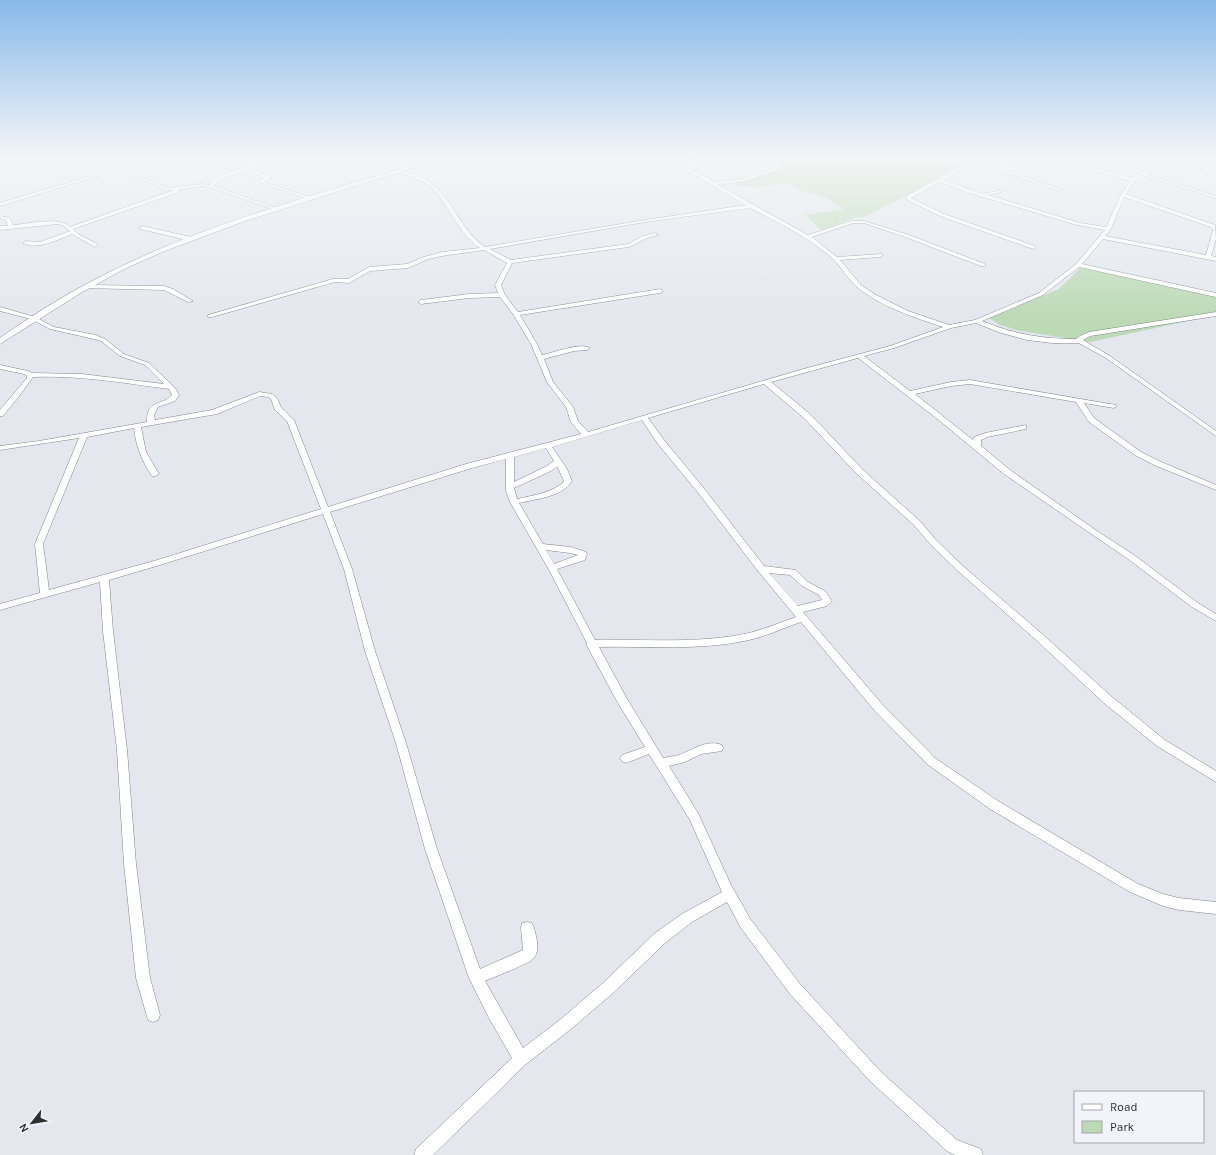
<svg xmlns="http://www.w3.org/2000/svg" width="1216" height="1155" font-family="Karla,sans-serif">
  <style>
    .green { fill: #bcdab5 }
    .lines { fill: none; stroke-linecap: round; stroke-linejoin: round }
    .minor-casing { stroke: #81858b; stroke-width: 1 }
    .tertiary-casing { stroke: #81858b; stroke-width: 1 }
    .minor { fill: #fff; fill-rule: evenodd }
    .tertiary { fill: #fff; fill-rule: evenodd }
  </style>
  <rect width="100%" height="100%" fill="#e4e8ee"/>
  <!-- green -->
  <path class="green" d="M789,156h136l33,10 -58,33 -36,18 -10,1 -33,12 -16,-15 39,-6 -18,-11 -21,-6 -21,-9 -29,5 -21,-4c22,-5 38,-14 55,-28z
    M1083,265l133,28v22l-126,27 -69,-11 -21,-6 -11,-7 70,-29z"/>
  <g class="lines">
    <defs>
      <path id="minor" d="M36,156h6l-42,13v-2z
        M81,156h6l31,12 39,-12h6l-41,13 46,19 34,-4 7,1 10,-9 26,-9 -29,-11h6l28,10v2l20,9v2l-6,3 48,16 -4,1 -47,-16 -9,3v-2l12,-6 -16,-8 -25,8 -10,8 63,22v2l-67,-23 -7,-1 -24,4 1,2 -106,37 5,5 19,10 1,1 -3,2 -23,-13c-13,5 -35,17 -49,9l3,-2 14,1 30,-11 -6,-5 -6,-2 -58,6v-4h8l-2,-6 -6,-2v-2l10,2 3,7c15,-1 47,-9 57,2l104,-37h-9l-14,-7 -33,-13 -118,36v-3l114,-34z
        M309,156h5l-13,9h-4v-2z
        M417,156h6l12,5 -4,1z
        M662,156h5l6,3 25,-3 -22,5 39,21 28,-3 32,-11 -26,-12h6l25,11 -1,3 -35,11 -26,4 90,50 43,-14h13l45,14 76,29v2h-4l-76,-29 -41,-14h-11l-41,14 25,20 45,-3 1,1 -3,2 -40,3 21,25 15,10 32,16 41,14 26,-5 64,-27 37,-29 29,-34 -28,-5 -111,-33 -26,-10 -29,16 33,16 91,32 1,1 -3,2 -93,-33 -33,-16 -1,-4 65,-35v-2l9,-3h5l-7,4 85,30 -4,1 -84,-29 -32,18 40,14 23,-5v2l-18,4 92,28 26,4 15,-32 9,-14 -88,-25h7l83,22 6,-5 32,-9 -27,-8h7l25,7 33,-7h8l-27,6 27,9v2l-33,-10 -38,11 71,22v2l-75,-23 -6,6 -9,13 89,31 1,14 -5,17 5,1v4l-113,-22 -21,25 134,29v4l-137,-30 -36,28 -61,26c31,13 61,18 94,18l4,-3 9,-4 127,-20v4l-126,20 -7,4 27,16 106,75v5l-110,-78 -27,-15h-27l-25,-3 -26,-7 -25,-10 -25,5 -57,20 -30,8 46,35 41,-9 19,-2 146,25v2l-2,1 -30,-5 10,15 47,34 18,9 57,24v5l-62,-25 -19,-10 -46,-33 -13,-20 -106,-18 -19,2 -36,8 58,46 1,-3 11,-4 41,-8v4l-39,8 -6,3v6l29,24 87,61 37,24 64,48 18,11v7l-24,-14 -64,-48 -124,-85 -64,-53 -82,-63 -87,24 40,33 52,55 57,51 16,19 28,27 77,66 71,64 53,43 51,31v11l-59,-36 -53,-43 -69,-64 -77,-68 -28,-27 -16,-19 -57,-51 -52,-55 -41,-35 -116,34 16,22 42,51 58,75 32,4 12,12 17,9 7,10 -5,5 -24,6 79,92 53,54 63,43 140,83 25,10 16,4 37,4v12l-37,-4 -16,-4 -33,-14 -140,-83 -63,-45 -53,-54 -73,-88c-18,6 -34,14 -52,18 -49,11 -101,6 -150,7l27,50 37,61c6,-1 11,-2 16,-3 14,-5 27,-16 43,-10l1,3 -1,3 -21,3 -16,8 -16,4 29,47 33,72 20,35 49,64 81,88 76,68 24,9 2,6h-28l-8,-4 -76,-69 -81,-88 -49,-66 -14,-26 -35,20 -27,21 -52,50 -42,36 -45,35 -93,91h-19l2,-6 96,-91 -22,-38 -21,-42 -44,-129 -29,-106 -31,-92 -21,-82 -21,-55 -163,51 -51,15 4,51 14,119 9,114 14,114 10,37 -2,5 -5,2 -5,-2 -12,-42 -12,-114 -7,-114 -14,-119 -3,-49 -100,28v-6l40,-11 -5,-49 44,-106 -79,12v-4l39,-5 108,-19c0,-24 14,-15 25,-27l-3,-6c-45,-6 -90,-14 -136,-12l-16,22 -14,17h-3v-6l27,-32v-2l-3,-2 -24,-5v-4l28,6 4,2 50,1 82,10 -19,-19 -25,-9 -19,-15 -7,-2 -44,-10 -19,-10 -31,-8v-4l35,10 19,10 42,8 9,4 19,15 25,9 26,25 4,7 -4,6 -17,6 -4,8 1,5 57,-10 47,-18 13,2 5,4 4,9 13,13 34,87 138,-43 115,-30 -10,-12 -5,-15 -19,-25 -16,-38 -18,-30 -13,-17 -31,1 -48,6 -3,-2 3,-2 48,-6 29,-1 -3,-8 12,-22 -23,-13 -42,6 -14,3 -20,9 -38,3 -21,12 -14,-1 -123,35h-4v-2l125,-36h15l21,-12 38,-3 17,-7 18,-5 38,-4c-23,-15 -30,-43 -49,-61 -10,-8 -23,-11 -35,-15l2,-2c12,3 24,6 34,14 22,17 29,47 53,63l160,-27 101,-15zM1124,197l87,30 2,3 -7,25 -101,-19 6,-7zM750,208c29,15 59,29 83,51 9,9 15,20 24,28 22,19 59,31 86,40l-53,19 -83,22 -219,64 -10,-11 -5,-14 -20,-25 -9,-23 30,-8 13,-1 3,-2c-9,-6 -37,5 -48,7l-5,-11 -17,-29 140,-22 3,-2 -3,-2 -142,23 -13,-17 -4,-10 11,-22 117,-16 18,-9 11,-3 -3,-2 -12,3 -15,8 -117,16 -21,-11 155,-27zM260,396l8,1 3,2 4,11 12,11 34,88 -167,52 -105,29 -6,-46 44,-107 47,-9c2,19 8,33 18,48h3l4,-2 -13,-22 -5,-25 76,-13zM642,420l16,24 42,51 58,76 38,46c-15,5 -31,12 -47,16 -50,11 -103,6 -154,7l-38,-71 28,-9 2,-6 -1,-2 -15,-5 -28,-3 -24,-41c17,-4 43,-6 53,-22l-5,-12 -15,-22zM546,448l8,13 -9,6 -31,15v-25zM506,459v32l4,11 38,66 39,75 -1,1 32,59 27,44 -23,8 -2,3 2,3 4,2 23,-9 41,66 32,72 -40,22 -27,19 -52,50 -42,36 -38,29 -38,-67c9,-4 43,-17 48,-22 8,-8 3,-26 -1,-36l-5,-1 -5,1 -1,5 2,22 -43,19 -43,-120 -31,-106 -31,-92 -23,-82 -22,-57 142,-44zM557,466l7,15c-8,11 -34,15 -47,18l-3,-11 37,-17zM546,550l24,3 8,2 -24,9zM769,573l21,2 12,11 17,9 3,5 -24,6z
        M142,226l49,11 3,2 -3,2 -51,-12 -1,-1z
        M87,285l77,1 9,3 20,12 -5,1 -24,-12 -79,-2v-2z"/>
      <path id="tertiary" d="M442,156h8l-205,65 -80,30 -39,17 -47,26 -79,50v-6c38,-27 79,-52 122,-72 102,-49 212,-76 320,-110z"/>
    </defs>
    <!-- minor casing -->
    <use href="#minor" class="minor-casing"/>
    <!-- tertiary casing -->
    <use href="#tertiary" class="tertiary-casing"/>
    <!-- minor -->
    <use href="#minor" class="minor"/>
    <!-- tertiary -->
    <use href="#tertiary" class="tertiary"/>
  </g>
  <!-- sky -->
  <linearGradient id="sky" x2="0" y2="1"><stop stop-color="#88b9e9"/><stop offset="0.49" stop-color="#f3f5f7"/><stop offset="1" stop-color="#f3f5f7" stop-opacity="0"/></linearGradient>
  <rect width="1216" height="318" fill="url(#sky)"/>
  <!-- legend -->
  <rect x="1074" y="1091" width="130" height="52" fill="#f1f5fb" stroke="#a3a6aa"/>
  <rect x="1082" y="1104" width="20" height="6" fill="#ffffff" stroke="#a3a6aa"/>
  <text x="1110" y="1111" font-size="12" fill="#2d2f31">Road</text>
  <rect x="1082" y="1121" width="20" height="12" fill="#bcdab5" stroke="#a3a6aa"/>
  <text x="1110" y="1131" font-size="12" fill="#2d2f31">Park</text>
  <!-- north arrow -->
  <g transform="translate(32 1123) rotate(239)" stroke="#f1f5fb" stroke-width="3" paint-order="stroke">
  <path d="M0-3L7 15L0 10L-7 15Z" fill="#2d2f31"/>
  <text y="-6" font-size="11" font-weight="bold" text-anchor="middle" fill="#2d2f31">N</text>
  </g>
</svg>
